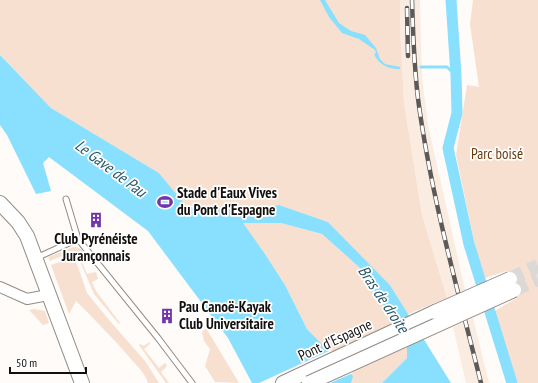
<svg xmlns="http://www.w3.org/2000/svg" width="538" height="383" font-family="'PT Sans Narrow',sans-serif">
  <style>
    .built { fill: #fbece1 }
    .green { fill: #f7e0cf }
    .water { fill: #88dffe }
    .pier { fill: #fefbf9 }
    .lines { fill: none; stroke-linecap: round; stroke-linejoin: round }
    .stream { stroke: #88dffe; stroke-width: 3 }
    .canal { stroke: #88dffe; stroke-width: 11 }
    .secondary-tunnel { stroke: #dbd8d6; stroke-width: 14; stroke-dasharray: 14 7; stroke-linecap: butt }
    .lane-casing { stroke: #928b85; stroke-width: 7 }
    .street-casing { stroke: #928b85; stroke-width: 12 }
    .secondary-casing { stroke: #928b85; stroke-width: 16 }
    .lane { stroke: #fff; stroke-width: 5 }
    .street { stroke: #fff; stroke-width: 10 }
    .secondary { stroke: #fff; stroke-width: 14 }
    .rail-casing { stroke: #5c5a58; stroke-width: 4.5 }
    .rail { stroke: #fff; stroke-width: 3; stroke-dasharray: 9; stroke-linecap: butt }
    .secondary-bridge-casing { stroke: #928b85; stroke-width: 16; stroke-linecap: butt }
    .secondary-bridge { stroke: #fff; stroke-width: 14 }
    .labels { text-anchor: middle; stroke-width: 3.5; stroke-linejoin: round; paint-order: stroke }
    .park-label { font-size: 15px; fill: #6b3a0b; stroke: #fff }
    .poi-label { font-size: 15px; font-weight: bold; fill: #12100e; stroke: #fff; text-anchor: start }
    .street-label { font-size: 15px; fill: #12100e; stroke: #fff }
    .water-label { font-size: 16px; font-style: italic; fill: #28596a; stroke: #fff }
  </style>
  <rect width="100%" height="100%" fill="#fefbf9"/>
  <!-- built -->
  <path class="built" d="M400,0h20l2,77 6,48 37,165 -18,8 -25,-83 -18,-112 -4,-74z
    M473,318l16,65h-23l-13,-56z"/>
  <!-- green -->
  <path class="green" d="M0,0h400v29l4,74 18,112 25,83 -39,16 -18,-29 -62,-63 -49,-17 -22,4 -69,-1 -29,-35 -108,-65 -51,-53z
    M473,0h65v383h-20l-25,-71 24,-14 -11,-27 -24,8 -26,-124 11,-70 12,2 -9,-63z
    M242,223h39l41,11 38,34 47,74v16l-25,25h-31l1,-7 -45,-47 -22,-44 -20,-31z
    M73,247c8,0 11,4 14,11l-6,2 6,14 9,-2 2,7 -6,3 4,9 24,32 -1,1 -25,-30 -15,-35c-9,-8 -19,-2 -29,2l-2,-4z
    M69,259l8,5 10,29 22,27 36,41 14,22h-11c-2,-9 -12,-18 -18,-25 -17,-20 -35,-38 -54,-57l-7,13 -18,-49z
    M34,309l11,2 4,12 -6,2 -14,-15z
    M206,328l33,55 -24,-1 -10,-16 5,-17 -6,-8 -2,-9z
    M149,342l1,2 -6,5 15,19 6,-5 2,3 -6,6 8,11h-3l-27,-38 1,-1 4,2z"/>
  <!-- water -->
  <path class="water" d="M320,0h5l14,23 12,8 14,4 11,13 4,11 5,5 15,3v2c-11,1 -22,-5 -26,-15l2,-1 -1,-3 -16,-11 -17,-6 -13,-16z
    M0,55l51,53 108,65 29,35 69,1 22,-4 49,17 62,63 61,98h-69l25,-25v-16l-47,-74 -38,-34 -41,-11h-38l22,31 20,31 22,44 46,47 -2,7h-99l-24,-45 -80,-107 -99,-74 -6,6 8,28 -15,3 -29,-59 -7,-10z"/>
  <!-- pier -->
  <path class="pier" d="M331,350l22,23 -23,10h-71z"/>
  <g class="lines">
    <!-- stream -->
    <path class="stream" d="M421,67h26l9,8"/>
    <!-- canal -->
    <path class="canal" d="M451,0l5,75 1,38 -9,35 21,96 43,139"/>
    <!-- secondary-tunnel -->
    <path class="secondary-tunnel" d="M510,279l28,-13
      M514,290l24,-11"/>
    <defs>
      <path id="lane" d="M66,199l12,40
        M36,258l42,-19 80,99 34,45"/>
      <path id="street" d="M0,287l27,12 21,-4"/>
      <path id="secondary" d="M0,203l18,19 9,14 55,147
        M283,383l152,-71"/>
    </defs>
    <!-- lane casing -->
    <use href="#lane" class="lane-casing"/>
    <!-- street casing -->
    <use href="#street" class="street-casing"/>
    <!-- secondary casing -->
    <use href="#secondary" class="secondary-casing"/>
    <!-- lane -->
    <use href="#lane" class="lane"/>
    <!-- street -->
    <use href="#street" class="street"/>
    <!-- secondary -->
    <use href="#secondary" class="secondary"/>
    <defs>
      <path id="rail" d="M412,0c1,35 2,71 7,106 13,93 39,185 62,277
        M407,8l1,48"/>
    </defs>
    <!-- rail casing -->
    <use href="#rail" class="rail-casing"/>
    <!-- rail -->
    <use href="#rail" class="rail"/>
    <defs>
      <path id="secondary-bridge" d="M435,312l75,-33
        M309,383l205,-93"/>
    </defs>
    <!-- secondary-bridge casing -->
    <use href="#secondary-bridge" class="secondary-bridge-casing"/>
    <!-- secondary-bridge -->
    <use href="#secondary-bridge" class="secondary-bridge"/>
  </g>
  <!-- icons -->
  <defs>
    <symbol id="stadium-bare" viewBox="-9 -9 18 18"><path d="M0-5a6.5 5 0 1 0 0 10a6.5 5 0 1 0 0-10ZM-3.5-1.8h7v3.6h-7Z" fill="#7335aa" stroke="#fff" stroke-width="2.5" paint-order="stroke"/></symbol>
    <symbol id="building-bare" viewBox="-9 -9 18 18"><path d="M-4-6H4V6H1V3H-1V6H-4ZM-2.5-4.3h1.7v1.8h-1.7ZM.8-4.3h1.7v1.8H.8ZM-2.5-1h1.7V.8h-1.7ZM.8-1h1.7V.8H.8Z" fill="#7335aa" stroke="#fff" stroke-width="2.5" paint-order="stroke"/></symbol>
  </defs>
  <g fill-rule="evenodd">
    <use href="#stadium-bare" x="154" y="191" width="22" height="22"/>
    <use href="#building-bare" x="85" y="209" width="22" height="22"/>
    <use href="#building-bare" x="156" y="305" width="22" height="22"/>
  </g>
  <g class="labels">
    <!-- park labels -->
    <g class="park-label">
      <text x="497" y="159">Parc boisé</text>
    </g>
    <!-- poi labels -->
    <g class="poi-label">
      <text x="177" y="198">Stade d'Eaux Vives<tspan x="177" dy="17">du Pont d'Espagne</tspan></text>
      <text x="96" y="244" text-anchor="middle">Club Pyrénéiste<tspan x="96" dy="17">Jurançonnais</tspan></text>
      <text x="179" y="312">Pau Canoë-Kayak<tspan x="179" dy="17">Club Universitaire</tspan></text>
    </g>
    <!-- street labels -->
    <g class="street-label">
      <text transform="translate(335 340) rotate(-25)" y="5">Pont d'Espagne</text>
    </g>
    <!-- water labels -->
    <g class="water-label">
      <text transform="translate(111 168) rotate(37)" y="6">Le Gave de Pau</text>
      <text transform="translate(384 299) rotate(56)" y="6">Bras de droite</text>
    </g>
  </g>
  <!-- scale -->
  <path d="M10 367v6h76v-6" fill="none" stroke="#12100e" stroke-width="2"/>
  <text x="16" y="367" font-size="12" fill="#12100e" stroke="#ffffff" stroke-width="3" paint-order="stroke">50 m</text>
</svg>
